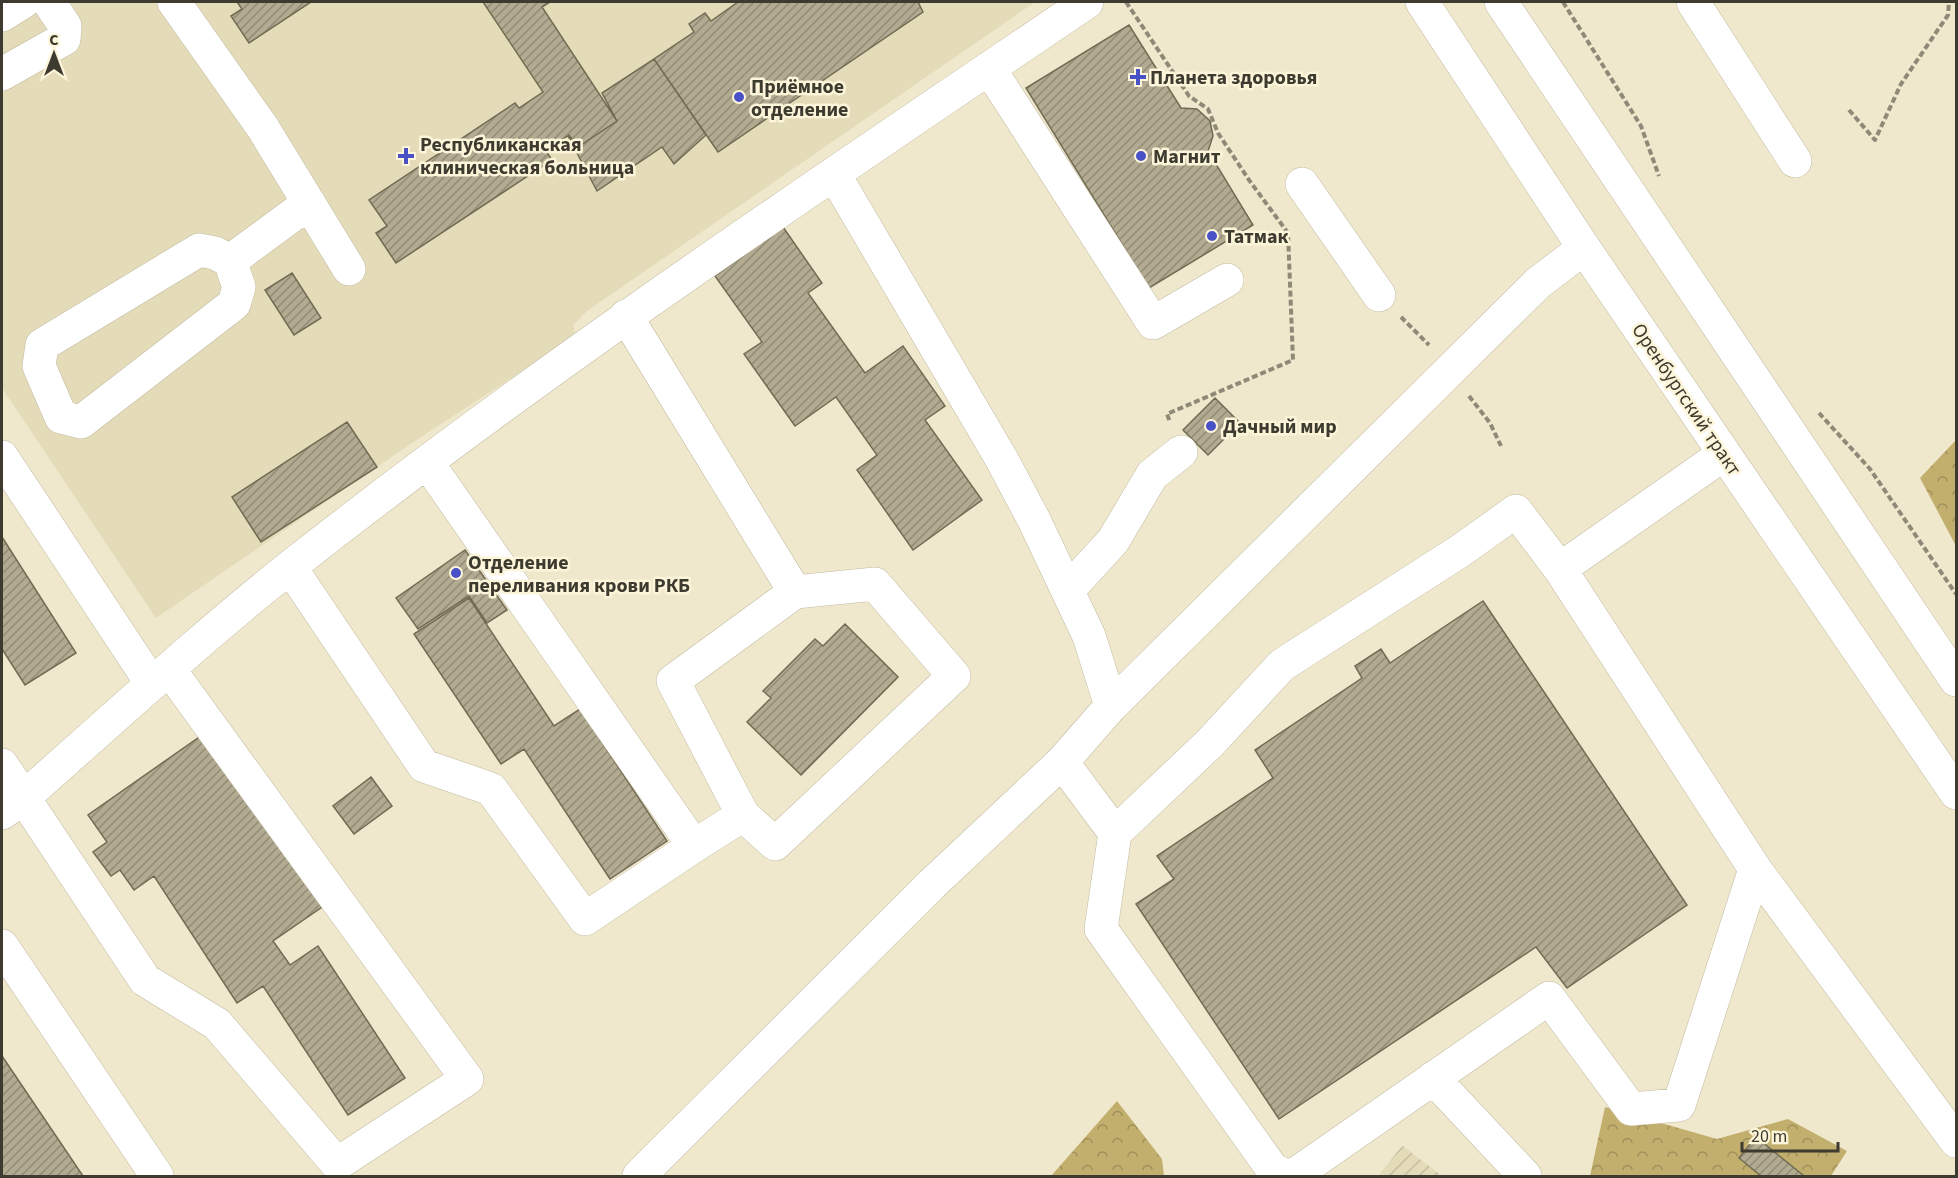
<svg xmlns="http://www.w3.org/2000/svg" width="1958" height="1178" font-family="'Source Sans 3',sans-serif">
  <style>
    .built { fill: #e4dbb8 }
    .industrial { fill: url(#industrial-furrows) }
    .forest { fill: url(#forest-crowns) }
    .building { fill: url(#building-hatch); stroke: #726b53; stroke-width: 1.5 }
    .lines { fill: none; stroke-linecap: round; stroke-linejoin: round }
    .minor-casing { stroke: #c2bba1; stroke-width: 34 }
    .major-casing { stroke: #c2bba1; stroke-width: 34 }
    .path { stroke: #8f8a78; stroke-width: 4; stroke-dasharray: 6 3; stroke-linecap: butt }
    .minor { stroke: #fff; stroke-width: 33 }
    .major { stroke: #fff; stroke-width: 33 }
    .poi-dot { fill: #4951c7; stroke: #fcf5d9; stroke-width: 2 }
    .labels { text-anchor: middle; stroke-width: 5; stroke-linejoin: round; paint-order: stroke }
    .poi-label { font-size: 20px; font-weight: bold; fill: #3d3a2f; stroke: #fcf5d9; text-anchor: start }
    .street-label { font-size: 20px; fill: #3d3a2f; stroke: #fcf5d9 }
  </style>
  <defs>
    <pattern id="industrial-furrows" width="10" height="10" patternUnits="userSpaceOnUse" patternTransform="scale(1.5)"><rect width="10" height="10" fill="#e4dbb8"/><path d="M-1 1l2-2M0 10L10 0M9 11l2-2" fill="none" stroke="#c4bd9e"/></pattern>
    <pattern id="forest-crowns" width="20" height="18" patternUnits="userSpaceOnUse" patternTransform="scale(1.5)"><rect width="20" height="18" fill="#c2af6d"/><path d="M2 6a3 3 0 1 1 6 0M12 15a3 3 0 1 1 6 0" fill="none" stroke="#9f8f5a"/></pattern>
    <pattern id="building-hatch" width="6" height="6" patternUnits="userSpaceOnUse" patternTransform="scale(1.5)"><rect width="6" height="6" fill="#b2ab91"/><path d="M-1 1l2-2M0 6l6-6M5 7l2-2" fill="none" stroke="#928c77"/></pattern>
  </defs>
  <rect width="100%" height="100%" fill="#efe8cc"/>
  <!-- built -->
  <path class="built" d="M2,2h1033l-448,309 -14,14 3,11 -167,109 -253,173 -154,-230z"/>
  <!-- industrial -->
  <path class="industrial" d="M1402,1146h1l39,30h-64z"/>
  <!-- forest -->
  <path class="forest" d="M1956,440v106l-36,-68z
    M1117,1101l45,58 2,17h-113z
    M1605,1107l112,32 71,-20 59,32 -16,25h-241z"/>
  <!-- building -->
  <path class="building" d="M237,2h74l-62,41 -18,-27 11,-7z
    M483,2h67l-8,5 75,114 -39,26 -9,-12 -23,16 6,9 -156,103 -20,-30 11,-7 -18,-26 146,-97 4,5 24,-16z
    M738,2h180l5,10 -205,140 -64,-93 40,-27 -5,-8 16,-11 6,8z
    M1129,25l52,83 16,1 13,12 3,15 -5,15 45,74 -104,63 -123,-200z
    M654,59l52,76 -32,29 -12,-17 -65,44 -29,-55 10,11 39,-26 -15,-28z
    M783,227l39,56 -14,10 57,80 38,-27 42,60 -20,14 57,80 -69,50 -56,-80 20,-15 -41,-58 -41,29 -51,-72 18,-12 -47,-66z
    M292,273l29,45 -27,17 -29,-45z
    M1215,398l25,25 -32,32 -25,-25z
    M347,422l30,45 -116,75 -29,-45z
    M2,537l74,116 -51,32 -23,-36z
    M465,550l42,60 -20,13 -18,-27 -51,33 -22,-31z
    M469,598l85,128 26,-17 87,132 -57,38 -86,-130 -23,15 -87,-130z
    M1483,601l204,304 -120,83 -31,-41 -257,172 -143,-215 38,-25 -17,-23 116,-78 -18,-28 107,-72 -7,-12 26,-17 9,14z
    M845,624l53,53 -97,98 -54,-53 24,-24 -8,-7 52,-52 8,7z
    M205,733l120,172 -52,36 17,24 28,-19 87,132 -57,37 -85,-129 -26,17 -83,-127 -20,14 -14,-20 -9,6 -18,-24 14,-10 -19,-27z
    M371,777l21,29 -38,28 -21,-28z
    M2,1056l81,120h-81z
    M1756,1137l48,39h-43l-22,-18z"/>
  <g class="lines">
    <defs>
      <path id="minor" d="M174,2l89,126 86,141
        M1693,2l102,159
        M2,15l21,-13
        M989,68l164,255 74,-43
        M2,74l62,-35 1,-13 -16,-24
        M834,174l167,284 33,62 55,116 22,70
        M1302,184l77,111
        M230,261l9,26 -5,17 -153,118 -20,-5 -22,-51 3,-21 157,-95 16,3 15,8 79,-58
        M626,316l169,276
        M2,457l150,227
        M427,462l267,384 49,-31
        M290,567l134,199 67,23 94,130 109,-73
        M1560,569l164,-115
        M875,584l79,92 -179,168 -32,-29 -70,-134 122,-89z
        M1068,590l45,-49 39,-66 29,-23
        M1062,762l53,71 -14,96 172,241 15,6
        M2,765l143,215 72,44 120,140 130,-85 -298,-410
        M2,813l20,-14c89,-78 176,-159 268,-232 256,-202 527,-382 797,-565
        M1115,833l95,-90 72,-78 178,-114 56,-40 44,58 195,300 201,272
        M2,946l155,230
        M1433,1078l92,98
        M639,1176l293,-292 130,-122 49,-56 427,-423 46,-35
        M1293,1176l256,-178 82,111 48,-4 76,-236"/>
      <path id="major" d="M1422,2l162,246 372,545
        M1501,2l455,678"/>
    </defs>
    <!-- minor casing -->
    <use href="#minor" class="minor-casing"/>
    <!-- major casing -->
    <use href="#major" class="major-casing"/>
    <!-- path -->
    <path class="path" d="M1126,2l63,94 19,13 10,24 31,47 39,53 5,127 -126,54 3,8
      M1563,2l78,124 18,50
      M1849,110l26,30 26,-56 47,-69 1,-13
      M1401,317l28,28
      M1469,396l21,27 11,23
      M1819,413l51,56 86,125"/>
    <!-- minor -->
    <use href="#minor" class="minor"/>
    <!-- major -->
    <use href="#major" class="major"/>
  </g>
  <!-- markers -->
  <g class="poi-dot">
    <path d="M1135 68h6v6h6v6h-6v6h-6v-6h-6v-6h6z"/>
    <circle cx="739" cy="97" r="6"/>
    <path d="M403 147h6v6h6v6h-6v6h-6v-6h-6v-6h6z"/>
    <circle cx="1141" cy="156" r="6"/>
    <circle cx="1212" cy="236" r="6"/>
    <circle cx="1211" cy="426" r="6"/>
    <circle cx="456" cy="573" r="6"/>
  </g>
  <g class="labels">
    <!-- poi labels -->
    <g class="poi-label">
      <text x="1150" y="84">Планета здоровья</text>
      <text x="751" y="93">Приёмное<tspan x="751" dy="23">отделение</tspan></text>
      <text x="420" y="151">Республиканская<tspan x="420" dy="23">клиническая больница</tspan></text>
      <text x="1153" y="163">Магнит</text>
      <text x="1224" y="243">Татмак</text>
      <text x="1223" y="433">Дачный мир</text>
      <text x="468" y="569">Отделение<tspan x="468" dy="23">переливания крови РКБ</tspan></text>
    </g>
    <!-- street labels -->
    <g class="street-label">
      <text transform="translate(1687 399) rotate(56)" y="7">Оренбургский тракт</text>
    </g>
  </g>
  <!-- border -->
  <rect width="1958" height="1178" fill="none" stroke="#3d3a2f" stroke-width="6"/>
  <!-- north arrow -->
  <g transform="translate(54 54)" stroke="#fcf5d9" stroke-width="4.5" paint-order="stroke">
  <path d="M0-4.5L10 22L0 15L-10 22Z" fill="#3d3a2f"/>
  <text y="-9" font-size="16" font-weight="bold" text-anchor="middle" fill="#3d3a2f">С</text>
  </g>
  <!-- scale -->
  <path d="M1742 1142v9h96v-9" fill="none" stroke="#3d3a2f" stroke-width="3"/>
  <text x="1751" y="1142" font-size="18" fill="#3d3a2f" stroke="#fcf5d9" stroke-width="4.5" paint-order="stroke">20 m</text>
</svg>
